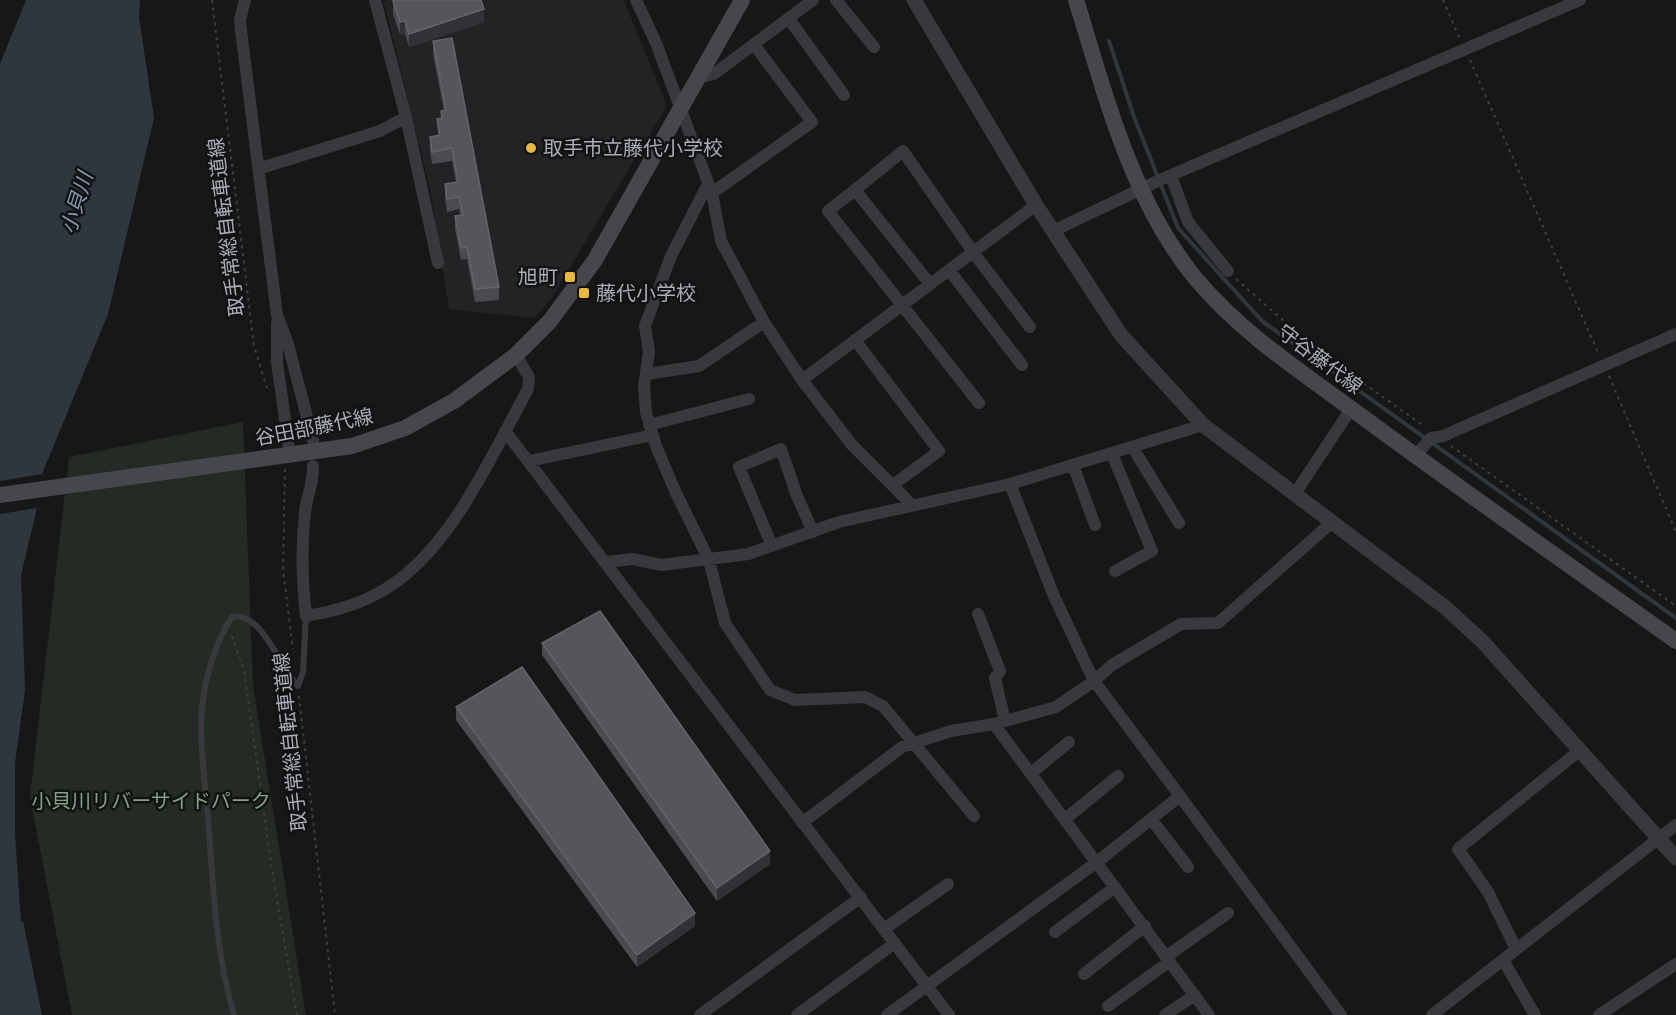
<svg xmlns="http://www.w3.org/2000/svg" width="1676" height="1015" font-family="'Sofia Sans Condensed','Noto Sans JP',sans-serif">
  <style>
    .built { fill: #232325 }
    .green { fill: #232b24 }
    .water { fill: #2f373e }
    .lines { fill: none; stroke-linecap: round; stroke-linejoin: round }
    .stream { stroke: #2f373e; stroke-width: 4 }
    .path { stroke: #3e3f44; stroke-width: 2; stroke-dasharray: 3 4.5; stroke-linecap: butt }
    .service { stroke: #38383d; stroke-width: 6 }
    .minor { stroke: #38383d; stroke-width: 12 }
    .tertiary { stroke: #38383d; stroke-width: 15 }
    .secondary { stroke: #46474d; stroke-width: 16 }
    .wall { fill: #4a4b50 }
    .shaded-wall { fill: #313235 }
    .building { fill: #54565b; stroke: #62646a; stroke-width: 1.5 }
    .poi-dot { fill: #e9b93f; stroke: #121213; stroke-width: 2 }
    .labels { text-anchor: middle; stroke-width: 5; stroke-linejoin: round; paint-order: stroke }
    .poi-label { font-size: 20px; fill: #a9adb8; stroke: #121213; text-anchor: start }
    .street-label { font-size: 20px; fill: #a9adb8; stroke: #121213 }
    .park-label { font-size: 20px; fill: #81a285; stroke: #121213 }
    .water-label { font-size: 21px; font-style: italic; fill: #8298b1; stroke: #121213 }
  </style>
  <rect width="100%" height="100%" fill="#171718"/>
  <!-- built -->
  <path class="built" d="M388,0h236l43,106 -115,191 -17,21 -86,-9 -19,-120 -46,-187z"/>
  <!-- green -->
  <path class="green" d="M243,422l10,263 53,330h-234l-42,-218 39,-340z"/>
  <!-- water -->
  <path class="water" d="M26,0h114l-1,18 15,100 -46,196 -66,160 -42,7v-417z
    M37,508l-16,67 4,115 -10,73v72l6,86h2l19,94h-42v-501z"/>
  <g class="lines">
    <!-- stream -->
    <path class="stream" d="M1109,41l25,76 44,111 84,93 414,297"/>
    <!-- path -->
    <path class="path" d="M212,0l42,346 13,42
      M1443,0l17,39
      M1470,60l129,295
      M1236,279l81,71 108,77
      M1609,376l67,156
      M1451,446l225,160
      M285,469l-2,101 10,79
      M232,636l12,34 29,207 24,138
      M299,696l36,319"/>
    <!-- service -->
    <path class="service" d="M234,1015c-19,-65 -21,-131 -26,-198 -3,-33 -9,-78 -6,-109 3,-29 13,-66 30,-91 29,-7 48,50 66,69l5,-14 3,-56"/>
    <!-- minor -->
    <path class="minor" d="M245,0l-5,20 1,11 36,284 11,29 25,96
      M375,0l31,117 32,146
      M636,0l20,43 56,150 9,48 43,81 38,58 50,65 59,59
      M836,0l38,47
      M789,19l55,76
      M698,78l16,-4 99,-74
      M261,168l119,-37 26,-14
      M1171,176l17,46 40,49
      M708,184l-37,72 -26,70 4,26 -5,34 2,26 10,34 20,47 33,67 16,63 45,67 25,10 70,-3 18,9 91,110
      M855,190l48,-39 70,101 57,75
      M712,193l100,-71 -57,-76
      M1053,231l109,-52 418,-179
      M949,270l73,95
      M930,284l-75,-94 -27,21 151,192
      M277,323v39l13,94
      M855,340l84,111 -46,34
      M647,374l52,-8 65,-44
      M802,380l234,-175
      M649,425l100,-26
      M505,431l444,584
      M1133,448l46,75
      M1112,454l40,97 -37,20
      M1415,456l16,-18 12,-2 233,-102
      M529,461l124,-26
      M1073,465l22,60
      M313,466c0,21 -6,28 -8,46 -4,35 -3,69 1,104 29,-5 56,-12 81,-28 65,-40 105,-134 141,-199l1,-12 -13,-22
      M1294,495l57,-86
      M772,546l-33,-79 42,-18 16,47 16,36
      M606,562l26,-3 30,6 86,-11 91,-32 171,-38 193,-59
      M978,614l22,57 -5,7 10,43
      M994,724l215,291
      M1031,773l38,-31
      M1180,796l161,219
      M1065,819l53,-43
      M1151,819l37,48
      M802,823l100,-76 49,-16 43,-7 62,-17 38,-26 18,-16 69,-41 37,-1 112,-99
      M884,929l64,-45
      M1055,932l60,-45
      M1516,949l-28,-57 -30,-43 121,-98
      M1167,956l61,-43
      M1503,960l32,55
      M1084,974l61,-48
      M1108,1006l62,-45
      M700,1015l161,-118
      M797,1015l98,-72
      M887,1015l210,-153 83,-66 -86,-115 -40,-85 -44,-112
      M1165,1015l30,-20
      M1432,1015l244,-190
      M1599,1015l77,-51"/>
    <!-- tertiary -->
    <path class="tertiary" d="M914,0l122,205 85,130 82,90 243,183 37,34 193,216"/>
    <!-- secondary -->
    <path class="secondary" d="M1076,0c30,96 55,200 120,279 47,56 110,96 168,139 103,76 208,149 312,223
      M0,495l352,-49 53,-18 49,-27 62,-46 34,-34 45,-61 147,-260"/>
  </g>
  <!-- wall -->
  <path class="wall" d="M393,0h88l3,22 -75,25 -4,-13 -5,1 -7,-21z
    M433,41l66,246v13l-24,2 -8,-43 -6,1 -6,-31v-13l5,-1 -1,-6 -12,3 -2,-15v-13l11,-2 -4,-21 -20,3 -2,-14v-13l8,-1 -1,-17 4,-1v-7h3l-11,-57z
    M542,643l228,221 -53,37 -175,-246z
    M456,707l239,219 -58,41 -181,-247z"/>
  <!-- shaded-wall -->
  <path class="shaded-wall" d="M484,9v13l-75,25v-13z
    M405,21v13l-5,1v-13z
    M770,851v13l-53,37v-13z
    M695,913v13l-58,41v-12z"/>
  <!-- building -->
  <path class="building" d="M396,0h85l3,9 -75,25 -4,-13 -5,1 -7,-21z
    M452,38l47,249 -24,2 -8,-42 -6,1 -6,-32 8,-1 -4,-18 -12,2 -2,-15 13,-2 -6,-34 -20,4 -2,-15 10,-2 -3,-16 5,-1 -1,-7 5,-1 -13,-69z
    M600,611l170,240 -53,37 -175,-245z
    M522,667l173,246 -58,42 -181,-248z"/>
  <!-- markers -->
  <g class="poi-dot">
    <circle cx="531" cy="148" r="6"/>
    <rect x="564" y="271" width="12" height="12" rx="3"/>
    <rect x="578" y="287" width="12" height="12" rx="3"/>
  </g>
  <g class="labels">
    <!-- poi labels -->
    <g class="poi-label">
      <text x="543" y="155">取手市立藤代小学校</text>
      <text x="558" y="284" text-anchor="end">旭町</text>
      <text x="596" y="300">藤代小学校</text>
    </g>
    <!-- street labels -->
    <g class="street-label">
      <text transform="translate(226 227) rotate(-97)" y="7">取手常総自転車道線</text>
      <text transform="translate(1320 359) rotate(37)" y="7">守谷藤代線</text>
      <text transform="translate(314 427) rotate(-11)" y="7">谷田部藤代線</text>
      <text transform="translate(290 742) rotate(-96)" y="7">取手常総自転車道線</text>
    </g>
    <!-- park labels -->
    <g class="park-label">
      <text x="151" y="808">小貝川リバーサイドパーク</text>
    </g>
    <!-- water labels -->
    <g class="water-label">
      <text transform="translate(77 203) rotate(-73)" y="7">小貝川</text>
    </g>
  </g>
</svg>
